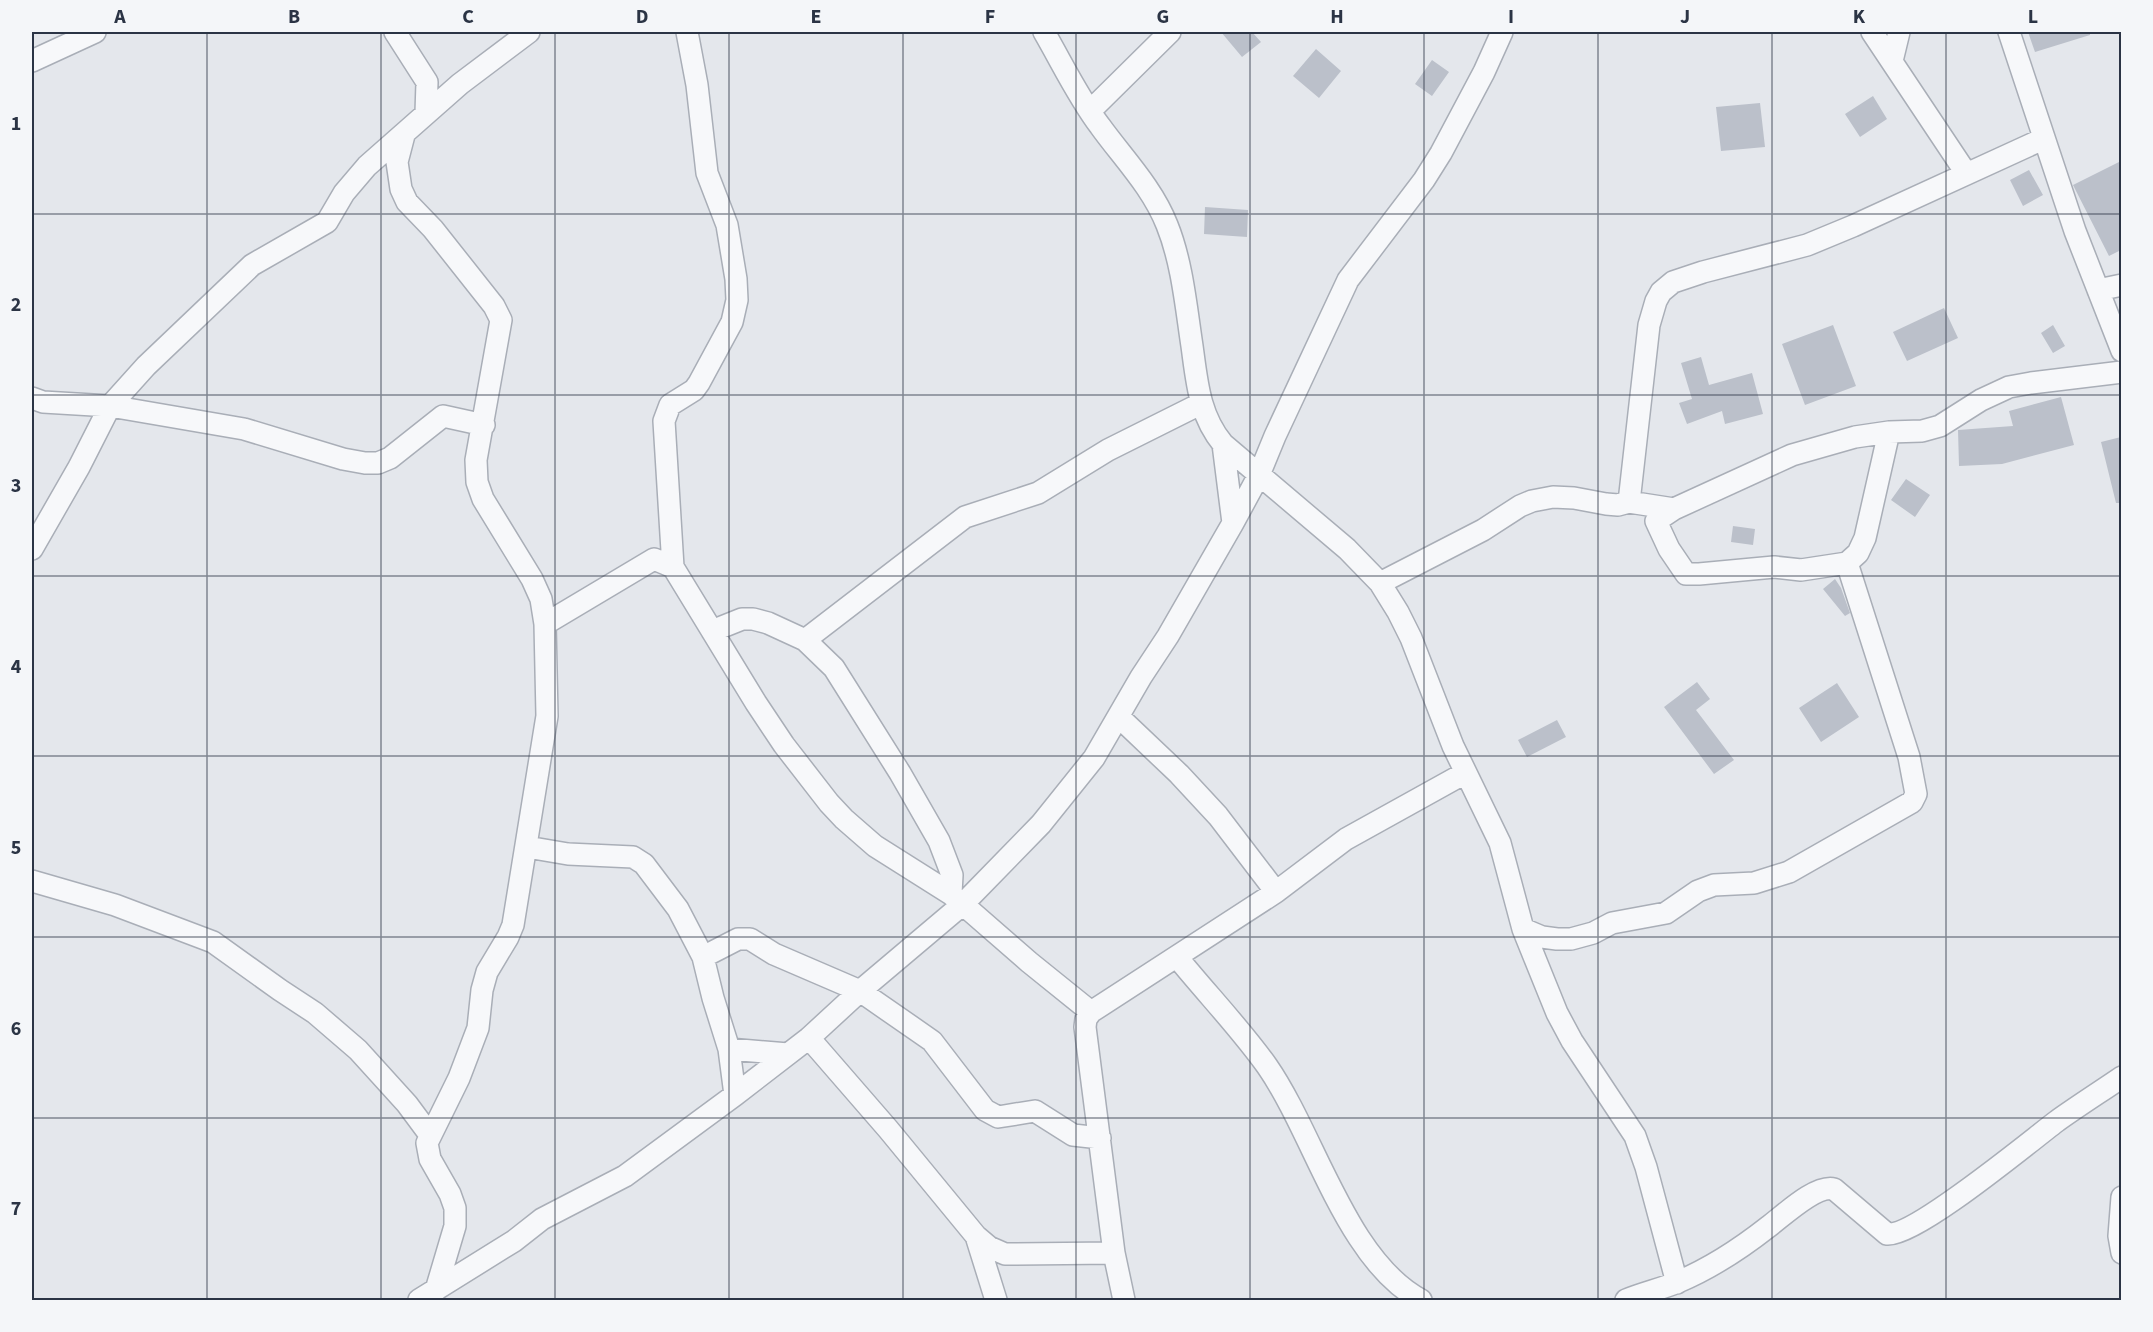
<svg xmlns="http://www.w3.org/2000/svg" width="2153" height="1332" font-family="'Source Sans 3',sans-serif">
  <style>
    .building { fill: #bbc0ca }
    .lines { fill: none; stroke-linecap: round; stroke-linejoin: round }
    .minor-casing { stroke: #a9aeb7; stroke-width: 24 }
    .minor { stroke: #f7f8fa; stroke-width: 21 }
    .grid { fill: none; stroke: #2b3445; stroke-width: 1.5; stroke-opacity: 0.55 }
    .neatline { fill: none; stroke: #2b3445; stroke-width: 2 }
    .grid-label { font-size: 20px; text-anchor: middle; font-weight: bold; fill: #2b3445 }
  </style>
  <rect width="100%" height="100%" fill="#e4e7ec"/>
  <!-- building -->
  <path class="building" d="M1221,32h31l9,10 -19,15z
    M2028,32h62v3l-55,17z
    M1316,49l25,22 -22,27 -26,-22z
    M1432,60l17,12 -17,24 -17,-12z
    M1873,96l14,23 -27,18 -15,-23z
    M1760,103l5,44 -44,4 -5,-44z
    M2121,161v89l-12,6 -36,-71z
    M2029,170l14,25 -20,11 -13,-26z
    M1205,207l43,3 -1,27 -43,-3z
    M1944,308l14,30 -51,23 -14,-29z
    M1833,325l23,61 -51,19 -23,-61z
    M2053,325l12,21 -12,7 -12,-20z
    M1701,357l8,28 43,-12 11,41 -38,10 -3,-13 -35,13 -8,-21 13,-4 -11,-36z
    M2061,397l13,48 -72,19 -43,2 -1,-36 55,-4 -4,-15z
    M2121,437v66h-5l-15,-61z
    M1906,479l24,16 -15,22 -24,-17z
    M1733,526l22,3 -2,16 -22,-3z
    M1835,579l6,9 9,25 -5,3 -22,-27z
    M1697,682l13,17 -14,11 38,50 -20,14 -50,-67z
    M1837,683l22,34 -38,25 -22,-34z
    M1557,720l9,17 -39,20 -9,-17z"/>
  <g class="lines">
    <defs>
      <path id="minor" d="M395,32l32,50 -1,31
        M687,32l10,53 10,88 20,52 9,54 1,21 -5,22 -33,61 -5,7 -24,15 -6,16 9,146 83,136 28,42 45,58 15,16 31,27 76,48 78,68 62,50
        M1044,32c18,31 34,65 56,94 23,32 52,61 67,99 15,37 19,81 25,121 5,36 7,69 31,98l124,105 33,34 18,29 13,26 42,108 47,97 23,86 34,84 15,28 63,95 11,31 31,116
        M1872,32l94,141
        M2009,32l66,199 47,120
        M32,61l63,-29
        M1892,61l7,-29
        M1090,111l80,-79
        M404,135l-7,27 4,27 6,13 26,27 61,77 7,14 -25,140 1,22 6,17 49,80 9,20 4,25 2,92 -34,209 -5,12 -21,35 -5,18 -4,38 -19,50 -32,65 3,16 20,35 5,14v18l-19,64
        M2098,290l24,-5
        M32,398l11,4 67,4 134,23 99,30 22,4h13l12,-5 53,-42 41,9
        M1889,432l-24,106 -7,15 -11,10 -46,7 -27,-3 -75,7h-13l-17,-25 -13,-28 18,-12 118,-54 63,-18 34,-5 33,-1 18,-5 41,-26 28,-13 22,-4 91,-11
        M1223,444l10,79
        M1629,502l20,-177 7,-24 5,-9 12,-10 30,-10 104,-27 46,-19 190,-87
        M32,549l47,-82 31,-61 36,-40 106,-101 75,-43 17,-29 23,-27 93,-82 69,-52
        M1380,583l103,-53 37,-24 12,-5 21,-4 21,1 32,6 12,1 11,-3 45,7
        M545,624l109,-65 19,8
        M712,631l30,-12h11l15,4 37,17 29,28 66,105 39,68 13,34 -1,19
        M805,640l160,-123 73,-24 70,-43 92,-46
        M1119,717l60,57 39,42 58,76
        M527,847l41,7 65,3 11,7 34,45 25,48 10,41 16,51 6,46
        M32,881l83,24 98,37 67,48 35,23 43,37 49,54 23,31
        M1523,929l19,8 15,2h14l22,-6 19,-10 54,-10 32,-22 16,-6 40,-2 35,-11 123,-70 4,-8 -7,-37 -62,-194
        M703,957l35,-18h12l24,15 86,37 72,50 53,69 13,7 37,-6 38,24 27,3
        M1177,957c29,36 63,71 90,109 48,69 79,194 154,234
        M809,1038l79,91 88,107 13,11 16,7 109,-1
        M729,1049l59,5
        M2122,1197l-3,39 3,17
        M976,1236l20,64
        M419,1300l95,-59 28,-22 83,-43 110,-81 74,-57 51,-47 103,-87 78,-80 53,-66 47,-81 27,-41 65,-113 26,-48 16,-39 73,-156 76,-100 17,-27 43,-81 18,-40
        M1124,1300l-10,-47 -29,-226 1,-8 5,-7 185,-120 70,-53 119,-66
        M1626,1300c17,-7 35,-11 52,-18 33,-14 62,-33 90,-55 15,-11 48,-43 66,-38l53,45c28,3 142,-92 170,-113 21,-15 43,-29 65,-44"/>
    </defs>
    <!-- minor casing -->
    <use href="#minor" class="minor-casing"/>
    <!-- minor -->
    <use href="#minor" class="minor"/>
  </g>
  <!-- grid -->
  <path class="grid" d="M207,32v1268M381,32v1268M555,32v1268M729,32v1268M903,32v1268M1076,32v1268M1250,32v1268M1424,32v1268M1598,32v1268M1772,32v1268M1946,32v1268M32,214h2090M32,395h2090M32,576h2090M32,756h2090M32,937h2090M32,1118h2090"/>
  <!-- border -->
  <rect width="2153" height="1332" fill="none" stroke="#f4f6f9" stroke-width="66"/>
  <rect x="33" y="33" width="2087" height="1266" class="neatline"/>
  <g class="grid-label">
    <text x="120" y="23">A</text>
    <text x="294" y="23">B</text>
    <text x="468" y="23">C</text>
    <text x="642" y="23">D</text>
    <text x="816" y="23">E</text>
    <text x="990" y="23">F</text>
    <text x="1163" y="23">G</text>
    <text x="1337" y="23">H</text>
    <text x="1511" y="23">I</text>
    <text x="1685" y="23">J</text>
    <text x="1859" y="23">K</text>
    <text x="2033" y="23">L</text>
    <text x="16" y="130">1</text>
    <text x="16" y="311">2</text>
    <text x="16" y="492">3</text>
    <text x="16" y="673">4</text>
    <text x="16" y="854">5</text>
    <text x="16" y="1035">6</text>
    <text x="16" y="1215">7</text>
  </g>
</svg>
